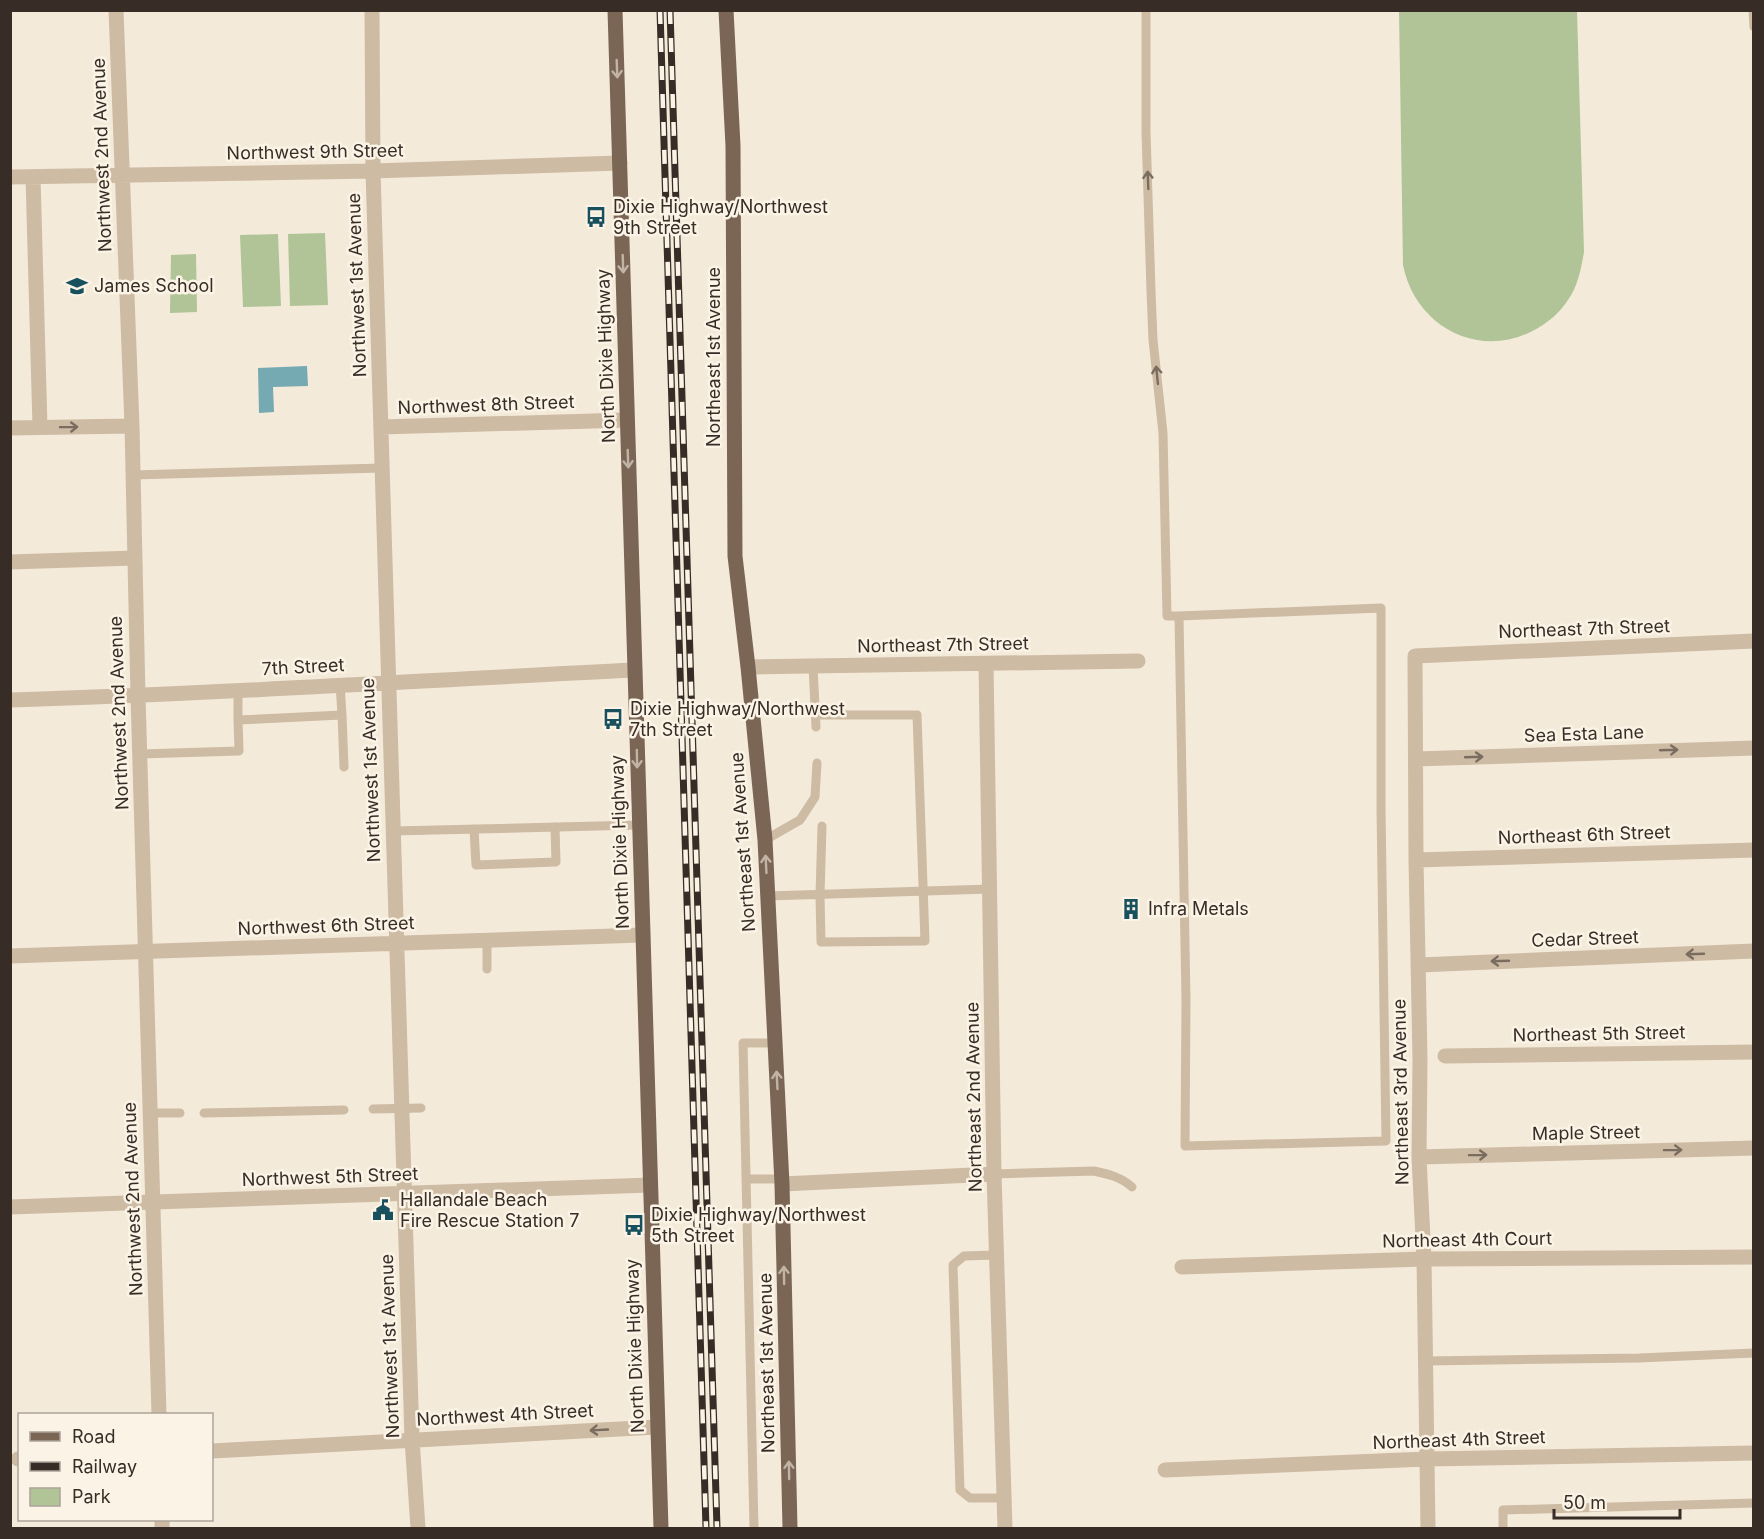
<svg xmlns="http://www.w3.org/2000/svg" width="1764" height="1539" font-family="Inter,sans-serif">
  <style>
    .green { fill: #b0c497 }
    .water { fill: #75aab3 }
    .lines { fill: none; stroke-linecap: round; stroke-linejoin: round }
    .service { stroke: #cdbba4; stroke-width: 9 }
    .minor { stroke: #cdbba4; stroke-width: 15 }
    .tertiary { stroke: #cdbba4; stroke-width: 15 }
    .primary { stroke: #7b6656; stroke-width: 15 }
    .rail-casing { stroke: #372d26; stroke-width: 7 }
    .rail { stroke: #fbf3e5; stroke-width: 4.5; stroke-dasharray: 14; stroke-linecap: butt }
    .oneway { stroke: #c1b4a5 }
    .oneway2 { stroke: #7a6d5f }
    .labels { text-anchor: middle; stroke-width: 5; stroke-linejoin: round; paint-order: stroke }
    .street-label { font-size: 18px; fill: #372d26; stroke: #fbf3e5 }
    .poi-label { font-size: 18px; fill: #372d26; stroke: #fbf3e5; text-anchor: start }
  </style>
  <rect width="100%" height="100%" fill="#f4ead9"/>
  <!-- green -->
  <path class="green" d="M1399,11h178l7,241c-3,17 -6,34 -16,48 -8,12 -18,21 -30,28 -57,34 -123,-1 -135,-63z
    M325,233l3,72 -38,1 -2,-72z
    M278,234l3,72 -38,1 -3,-72z
    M196,254l1,58 -27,1 1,-58z"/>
  <!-- water -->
  <path class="water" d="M307,366l1,20 -35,1 1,25 -15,1 -1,-45z"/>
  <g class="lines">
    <!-- service -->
    <path class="service" d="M1146,10v122l5,159 2,49 10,93 4,183h12
      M1753,10l1,17
      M133,475l249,-7
      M1381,608v202l5,331 -201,5 1,-147 -7,-383z
      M813,666l3,61
      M238,691v29
      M342,715l2,52
      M816,715h101l8,226 -104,1 -1,-47 2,-69
      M140,754l99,-3 -1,-31 104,-5 -2,-31
      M474,829l2,36 80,-3 -1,-35
      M393,831l245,-6
      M765,840l35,-20 15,-23 2,-34
      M768,896l222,-7
      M487,940v29
      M373,1109l48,-1
      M150,1113h30
      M204,1113l140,-3
      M994,1174l100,-3c14,3 27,6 38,16
      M746,1179h35
      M996,1255l-32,1 -11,9 7,225 10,8h34
      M1426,1361l213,-3 115,-5
      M754,1528l-11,-485h32
      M1503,1528v-18l251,-7"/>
    <!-- minor -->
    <path class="minor" d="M116,10l16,416 6,270 21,718
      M372,10l1,161 39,1268 6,89
      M10,177l363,-6 247,-8
      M33,177l7,250
      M381,427l246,-7
      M10,428l122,-2
      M10,562l125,-4
      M986,664l8,510 11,354
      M748,667l390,-6
      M10,700c209,-6 417,-20 625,-30
      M1416,759l338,-11
      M1416,860l338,-10
      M10,956l632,-21
      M1419,965l335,-14
      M1445,1056l309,-4
      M1419,1157l335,-9
      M782,1184l212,-10
      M1182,1267l242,-8 330,-2
      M212,1451l445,-24
      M18,1459h2
      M1165,1470l262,-11 327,-6
      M162,1520v8
      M1428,1528l-4,-269 -5,-102 1,-98 -4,-199 -1,-204 339,-15"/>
    <!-- tertiary -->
    <path class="tertiary" d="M10,1207l640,-22"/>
    <!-- primary -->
    <path class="primary" d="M615,10l46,1518
      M726,10l7,136 2,410 13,111 17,173 17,344 8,344"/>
    <defs>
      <path id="rail" d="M660,10l46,1518
        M670,10l47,1518"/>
    </defs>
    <!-- rail casing -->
    <use href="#rail" class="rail-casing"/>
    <!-- rail -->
    <use href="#rail" class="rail"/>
  </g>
  <!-- one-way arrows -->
  <defs><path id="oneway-shaft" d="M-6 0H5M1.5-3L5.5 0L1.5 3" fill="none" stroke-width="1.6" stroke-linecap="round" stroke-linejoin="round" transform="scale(1.5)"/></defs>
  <g class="oneway">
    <use href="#oneway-shaft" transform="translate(617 69) rotate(88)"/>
    <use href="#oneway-shaft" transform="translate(623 264) rotate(88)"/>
    <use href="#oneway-shaft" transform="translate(628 459) rotate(88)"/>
    <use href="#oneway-shaft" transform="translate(637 759) rotate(89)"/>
    <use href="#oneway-shaft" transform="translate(766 864) rotate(-93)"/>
    <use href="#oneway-shaft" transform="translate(777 1080) rotate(-93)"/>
    <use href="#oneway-shaft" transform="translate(784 1275) rotate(-91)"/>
    <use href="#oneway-shaft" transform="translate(789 1470) rotate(-91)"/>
  </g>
  <g class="oneway2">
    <use href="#oneway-shaft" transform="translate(1148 180) rotate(-92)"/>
    <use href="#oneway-shaft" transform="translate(1157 375) rotate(-96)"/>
    <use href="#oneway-shaft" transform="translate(69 427) rotate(-1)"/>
    <use href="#oneway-shaft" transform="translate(1669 750) rotate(-2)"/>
    <use href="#oneway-shaft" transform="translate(1474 757) rotate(-2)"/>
    <use href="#oneway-shaft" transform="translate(1695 954) rotate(178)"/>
    <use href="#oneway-shaft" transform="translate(1500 961) rotate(178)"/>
    <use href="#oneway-shaft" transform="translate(1673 1150) rotate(-1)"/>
    <use href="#oneway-shaft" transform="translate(1478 1155) rotate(-1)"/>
    <use href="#oneway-shaft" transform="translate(599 1430) rotate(177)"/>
  </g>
  <!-- icons -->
  <defs>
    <symbol id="bus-bare" viewBox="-9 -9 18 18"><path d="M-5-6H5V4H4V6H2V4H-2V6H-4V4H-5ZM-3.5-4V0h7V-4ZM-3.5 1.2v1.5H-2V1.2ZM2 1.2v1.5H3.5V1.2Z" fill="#18505d" stroke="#fbf3e5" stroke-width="2.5" paint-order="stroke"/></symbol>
    <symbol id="school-bare" viewBox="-9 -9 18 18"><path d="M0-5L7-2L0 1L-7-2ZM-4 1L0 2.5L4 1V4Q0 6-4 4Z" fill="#18505d" stroke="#fbf3e5" stroke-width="2.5" paint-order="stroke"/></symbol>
    <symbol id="building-bare" viewBox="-9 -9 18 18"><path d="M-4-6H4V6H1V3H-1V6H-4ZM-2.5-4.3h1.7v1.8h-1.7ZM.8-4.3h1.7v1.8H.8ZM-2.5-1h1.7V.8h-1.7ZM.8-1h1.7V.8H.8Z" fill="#18505d" stroke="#fbf3e5" stroke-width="2.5" paint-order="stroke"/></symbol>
    <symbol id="civic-bare" viewBox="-9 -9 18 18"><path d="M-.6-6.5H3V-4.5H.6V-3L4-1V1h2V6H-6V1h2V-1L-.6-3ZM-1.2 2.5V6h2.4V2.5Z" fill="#18505d" stroke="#fbf3e5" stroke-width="2.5" paint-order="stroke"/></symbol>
  </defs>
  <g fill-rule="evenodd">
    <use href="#bus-bare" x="581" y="202" width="30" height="30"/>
    <use href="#school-bare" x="62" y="271" width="30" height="30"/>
    <use href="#bus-bare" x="598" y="704" width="30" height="30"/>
    <use href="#building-bare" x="1116" y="894" width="30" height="30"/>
    <use href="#civic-bare" x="368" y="1195" width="30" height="30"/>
    <use href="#bus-bare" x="619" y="1210" width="30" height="30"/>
  </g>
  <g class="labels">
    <!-- street labels -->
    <g class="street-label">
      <text transform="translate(315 152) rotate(-1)" y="6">Northwest 9th Street</text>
      <text transform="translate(102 155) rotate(-92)" y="6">Northwest 2nd Avenue</text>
      <text transform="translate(357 285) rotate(-92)" y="6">Northwest 1st Avenue</text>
      <text transform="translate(606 356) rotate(-92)" y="6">North Dixie Highway</text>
      <text transform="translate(714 357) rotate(-90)" y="6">Northeast 1st Avenue</text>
      <text transform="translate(486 405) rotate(-2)" y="6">Northwest 8th Street</text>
      <text transform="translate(1584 629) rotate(-2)" y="6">Northeast 7th Street</text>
      <text transform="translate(943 645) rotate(-1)" y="6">Northeast 7th Street</text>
      <text transform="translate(303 667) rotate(-3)" y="6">7th Street</text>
      <text transform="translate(119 713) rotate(-92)" y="6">Northwest 2nd Avenue</text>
      <text transform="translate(1584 734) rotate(-2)" y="6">Sea Esta Lane</text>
      <text transform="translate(371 770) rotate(-92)" y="6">Northwest 1st Avenue</text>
      <text transform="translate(1584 835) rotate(-2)" y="6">Northeast 6th Street</text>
      <text transform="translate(620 842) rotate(-92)" y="6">North Dixie Highway</text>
      <text transform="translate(743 842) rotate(-94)" y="6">Northeast 1st Avenue</text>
      <text transform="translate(326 926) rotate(-2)" y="6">Northwest 6th Street</text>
      <text transform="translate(1585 939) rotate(-2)" y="6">Cedar Street</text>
      <text transform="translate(1599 1034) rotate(-1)" y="6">Northeast 5th Street</text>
      <text transform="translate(1401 1092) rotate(-91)" y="6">Northeast 3rd Avenue</text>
      <text transform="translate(974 1097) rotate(-91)" y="6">Northeast 2nd Avenue</text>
      <text transform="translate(1586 1133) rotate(-1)" y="6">Maple Street</text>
      <text transform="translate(330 1177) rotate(-2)" y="6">Northwest 5th Street</text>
      <text transform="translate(133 1199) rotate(-92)" y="6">Northwest 2nd Avenue</text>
      <text transform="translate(1467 1240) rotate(-1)" y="6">Northeast 4th Court</text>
      <text transform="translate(390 1346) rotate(-92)" y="6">Northwest 1st Avenue</text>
      <text transform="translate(635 1346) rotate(-92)" y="6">North Dixie Highway</text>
      <text transform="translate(767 1363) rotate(-91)" y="6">Northeast 1st Avenue</text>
      <text transform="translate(505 1415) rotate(-3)" y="6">Northwest 4th Street</text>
      <text transform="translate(1459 1440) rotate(-2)" y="6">Northeast 4th Street</text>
    </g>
    <!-- poi labels -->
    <g class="poi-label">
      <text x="613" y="213">Dixie Highway/Northwest<tspan x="613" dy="21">9th Street</tspan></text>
      <text x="94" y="292">James School</text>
      <text x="630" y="715">Dixie Highway/Northwest<tspan x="630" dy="21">7th Street</tspan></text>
      <text x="1148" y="915">Infra Metals</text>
      <text x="400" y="1206">Hallandale Beach<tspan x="400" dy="21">Fire Rescue Station 7</tspan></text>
      <text x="651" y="1221">Dixie Highway/Northwest<tspan x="651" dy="21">5th Street</tspan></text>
    </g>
  </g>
  <!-- border -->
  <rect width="1764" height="1539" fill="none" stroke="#372d26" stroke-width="24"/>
  <!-- legend -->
  <rect x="18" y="1413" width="195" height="108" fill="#fbf3e5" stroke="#ada499" stroke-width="1.5"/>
  <rect x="30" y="1432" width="30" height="9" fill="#7b6656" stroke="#ada499" stroke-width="1.5"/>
  <text x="72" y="1443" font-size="18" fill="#372d26">Road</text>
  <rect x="30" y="1462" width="30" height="9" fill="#372d26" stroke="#ada499" stroke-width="1.5"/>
  <text x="72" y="1473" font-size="18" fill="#372d26">Railway</text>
  <rect x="30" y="1488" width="30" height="18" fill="#b0c497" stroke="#ada499" stroke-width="1.5"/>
  <text x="72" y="1503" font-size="18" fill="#372d26">Park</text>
  <!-- scale -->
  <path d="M1554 1509v9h126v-9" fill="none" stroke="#372d26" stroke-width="3"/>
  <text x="1563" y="1509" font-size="18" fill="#372d26" stroke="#fbf3e5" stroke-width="4.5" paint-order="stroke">50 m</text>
</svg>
